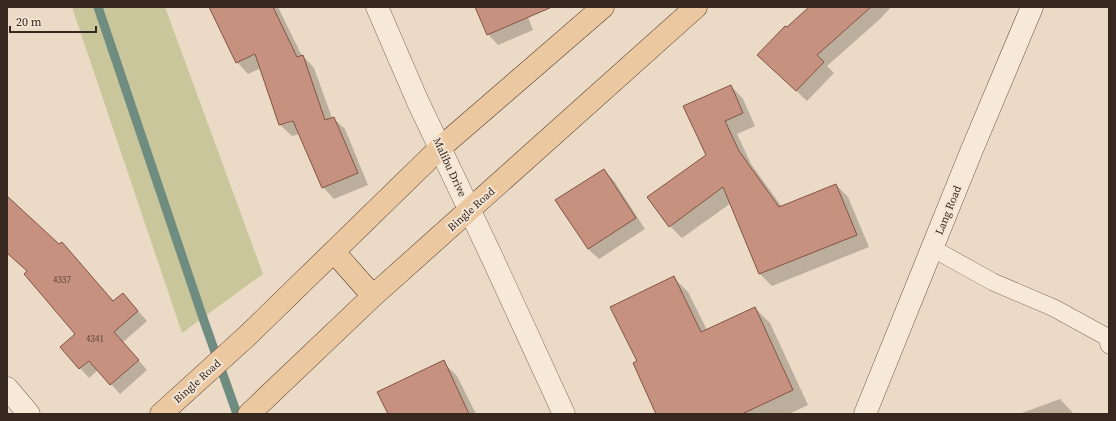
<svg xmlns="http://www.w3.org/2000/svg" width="1116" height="421" font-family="'Source Serif 4',serif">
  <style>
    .green { fill: #c8c69a }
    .shadow { fill: #0003; fill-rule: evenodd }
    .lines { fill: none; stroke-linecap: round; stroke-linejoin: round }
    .stream { stroke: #6e8c80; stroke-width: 9 }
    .building { fill: #c6917e; stroke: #825445 }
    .lane-casing { stroke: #846c5d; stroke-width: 18 }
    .street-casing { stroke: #846c5d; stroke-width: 23 }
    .secondary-casing { stroke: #664d40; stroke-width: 23 }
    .primary-casing { stroke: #523b31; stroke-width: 23 }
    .lane { stroke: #f6e9d8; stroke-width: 17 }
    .street { stroke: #f6e9d8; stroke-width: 22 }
    .secondary { stroke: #f6e9d8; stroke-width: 22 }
    .primary { stroke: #ebc8a0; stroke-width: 22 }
    .labels { text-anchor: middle; stroke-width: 4; stroke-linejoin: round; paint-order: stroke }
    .number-label { font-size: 9px; fill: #5a4237 }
    .street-label { font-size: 11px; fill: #36271f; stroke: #f3e5d4 }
  </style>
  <rect width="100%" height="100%" fill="#ebdac5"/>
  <!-- green -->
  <path class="green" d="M72,7h93l98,267 -81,59z"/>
  <!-- shadow -->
  <path class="shadow" d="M217,7h61l24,49h1l11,12 18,50h1l12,11 23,56 -34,14 -11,-12 -23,-53 -8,2 -12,-11 -19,-57 -13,6 -11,-12zM298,120l-13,4v-2z
    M476,7h48l9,23 -35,15 -10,-11z
    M810,7h81l-11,12 -53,47 7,7 -27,28 -38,-36 18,-37z
    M731,86l12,13 12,27 -18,8 14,30 31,43 54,-22 12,12 21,50 -97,39 -12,-12 -29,-71 -49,35 -12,-12 37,-71z
    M604,170l10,11 31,48 -46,30 -11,-10 -31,-49z
    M7,197l52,49 3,-3 52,59 9,-8 24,27 -24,21 24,28 -27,24 -22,-24 -9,8 -28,-31 16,-13 -49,-62 -21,-20z
    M673,277l15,15 19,38 48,-22 15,15 38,82 -19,9h-132l-19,-52z
    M443,362l14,14 19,38h-87z
    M1060,399l14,15h-55z"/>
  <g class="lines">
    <!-- stream -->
    <path class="stream" d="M98,7l106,314 33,93"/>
  </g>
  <!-- building -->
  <path class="building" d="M209,7h64l24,50 6,-2 22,65 9,-3 24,56 -36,15 -29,-67 -14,4 -24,-71 -19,9z
    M475,7h77l-65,28z
    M809,7h62l-54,48 7,7 -28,29 -39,-36 28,-29 2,1z
    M731,85l12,28 -18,8 14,30 40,56 57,-23 21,51 -98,39 -36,-87 -54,40 -22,-30 59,-42 -23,-49z
    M604,169l32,49 -48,31 -33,-49z
    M7,196l52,48 3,-2 51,59 10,-8 15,18 -24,21 25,28 -29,25 -21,-24 -10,8 -19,-22 15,-13 -51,-60 3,-3 -20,-18z
    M674,276l27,56 54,-25 38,83 -51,24h-86l-23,-51 4,-2 -27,-54z
    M444,360l25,54h-81l-11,-22z"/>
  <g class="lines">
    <defs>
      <path id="lane" d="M932,248l61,34 61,26 53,29 2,8"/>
      <path id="street" d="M377,7l41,95 72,151 74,161
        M7,388l22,26"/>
      <path id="secondary" d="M865,414l106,-262 61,-145"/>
      <path id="primary" d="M334,252l39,44
        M161,414l86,-78 193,-188 163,-141
        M249,414l124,-118 323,-289"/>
    </defs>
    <!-- lane casing -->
    <use href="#lane" class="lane-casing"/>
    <!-- street casing -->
    <use href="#street" class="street-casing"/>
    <!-- secondary casing -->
    <use href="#secondary" class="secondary-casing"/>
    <!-- primary casing -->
    <use href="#primary" class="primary-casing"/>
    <!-- lane -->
    <use href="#lane" class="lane"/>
    <!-- street -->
    <use href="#street" class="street"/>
    <!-- secondary -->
    <use href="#secondary" class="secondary"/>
    <!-- primary -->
    <use href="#primary" class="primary"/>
  </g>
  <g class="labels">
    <!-- number labels -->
    <g class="number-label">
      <text x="62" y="283">4337</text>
      <text x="95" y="342">4341</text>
    </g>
    <!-- street labels -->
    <g class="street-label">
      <text transform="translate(450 167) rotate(65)" y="4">Malibu Drive</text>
      <text transform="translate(471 209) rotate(-42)" y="4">Bingle Road</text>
      <text transform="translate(948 210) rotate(-68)" y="4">Lang Road</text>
      <text transform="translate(197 381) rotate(-42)" y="4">Bingle Road</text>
    </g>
  </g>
  <!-- border -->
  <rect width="1116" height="421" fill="none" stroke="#36271f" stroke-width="16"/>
  <!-- scale -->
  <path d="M10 26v6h86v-6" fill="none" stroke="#36271f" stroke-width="2"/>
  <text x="16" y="26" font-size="12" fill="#36271f" stroke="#f3e5d4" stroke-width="3" paint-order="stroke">20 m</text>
</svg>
